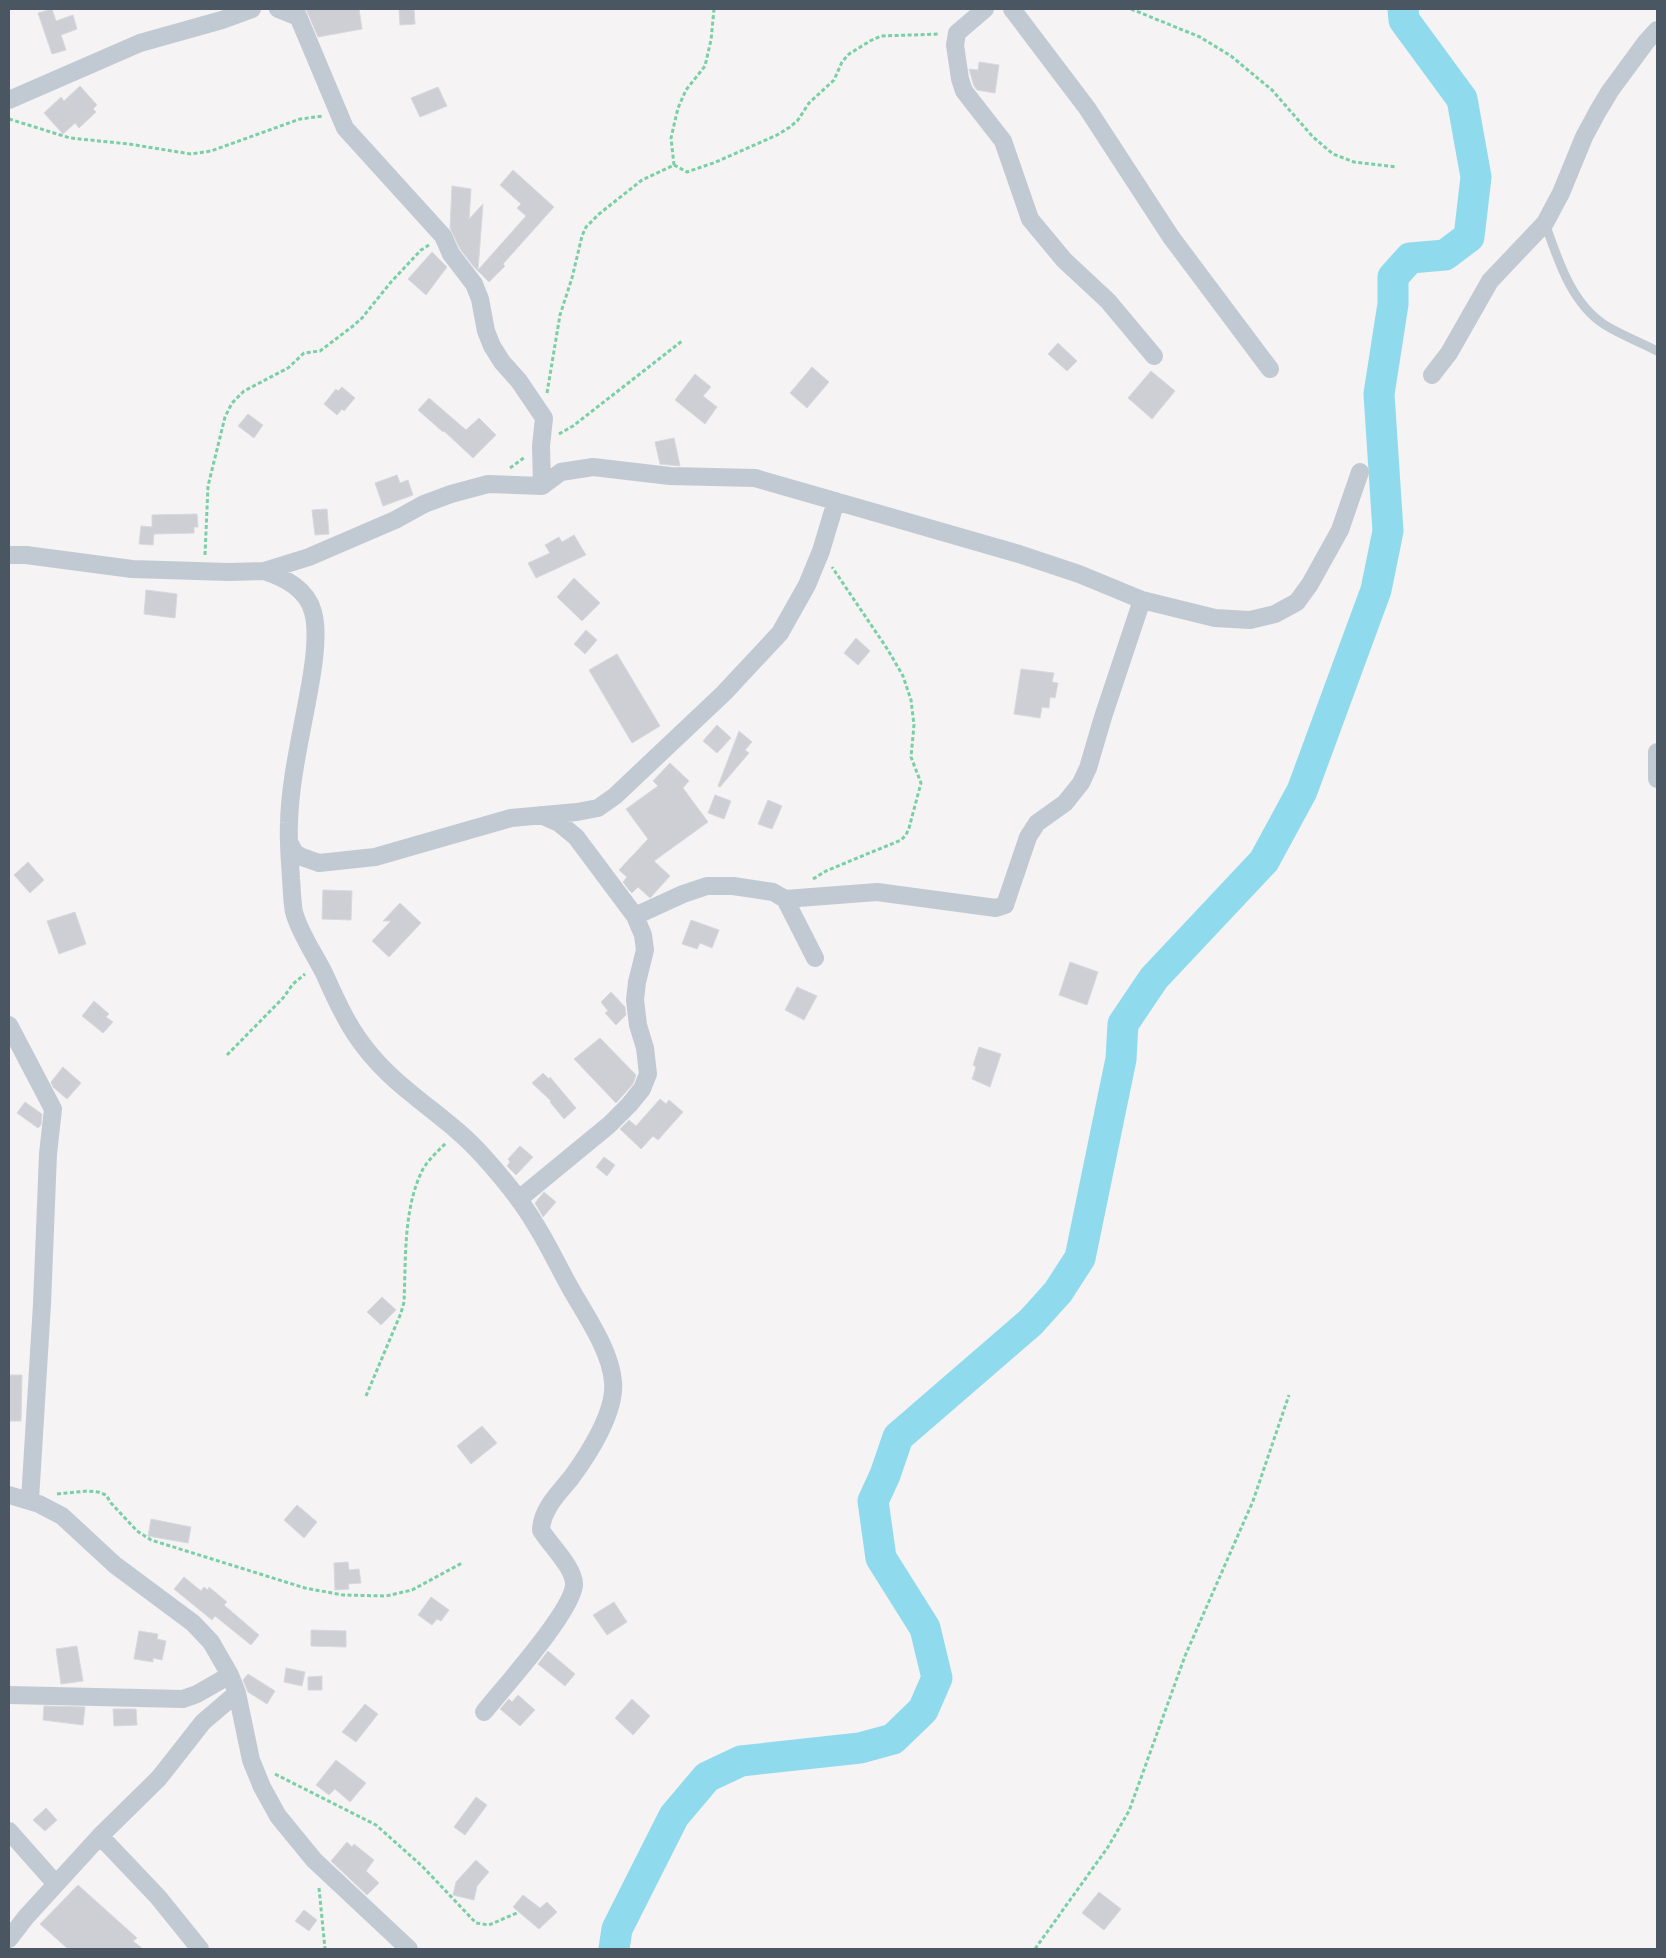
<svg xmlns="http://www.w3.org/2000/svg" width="1666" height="1958" font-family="Commissioner,sans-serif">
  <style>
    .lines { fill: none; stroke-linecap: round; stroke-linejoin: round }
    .river { stroke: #90daee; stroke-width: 31 }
    .building { fill: #cdcfd5; stroke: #d7d9de }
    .path { stroke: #7ad0a6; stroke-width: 3; stroke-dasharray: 4 2.5; stroke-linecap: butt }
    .service { stroke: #c1cad2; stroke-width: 9 }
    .minor { stroke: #c1cad2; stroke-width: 18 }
  </style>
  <rect width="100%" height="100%" fill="#f5f3f3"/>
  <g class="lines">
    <!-- river -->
    <path class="river" d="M614,1949l3,-20 57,-113 33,-39 34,-16 119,-13 33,-9 30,-29 14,-32 -12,-50 -44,-70 -8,-57 12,-26 13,-38 133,-115 27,-30 22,-34 41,-199 2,-35 31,-46 110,-117 38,-70 74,-201 12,-59 -9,-137 14,-90v-27l17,-19 35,-3 24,-18 7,-60 -14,-78 -58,-79 -1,-11"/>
  </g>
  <!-- building -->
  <path class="building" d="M52,9l4,12 17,-6 4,14 -16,6 5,15 -14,4 -14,-41z
    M306,9h53l3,20 -44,8z
    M399,9h15l1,15 -15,1z
    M979,62l20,3 -4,28 -18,-3 -3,-4 -5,-17 9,1z
    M80,86l17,19 -4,4 3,3 -17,16 -4,-5 -12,11 -19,-21 17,-16 3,4z
    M438,87l9,19 -27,11 -9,-19z
    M513,170l41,37 -51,57 2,2 -16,16 -15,-15 -14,-18 -10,-21 2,-42 19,3 -2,30 14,-15 -5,66 48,-54 -9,-8 4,-4 -21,-19z
    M432,252l15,15 -21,28 -18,-16z
    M1058,343l19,18 -10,10 -19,-17z
    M812,367l17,15 -22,26 -17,-15z
    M1151,371l24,20 -23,28 -24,-21z
    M695,374l16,13 -8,9 14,11 -12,17 -30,-24z
    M342,387l13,11 -11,13 -2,-2 -5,6 -13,-11 12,-15 2,2z
    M429,398l37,32 13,-12 17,17 -23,23 -29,-27 -1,1 -25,-22z
    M248,414l15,11 -9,13 -16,-12z
    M674,438l6,28 -20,-2 -5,-22z
    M397,475l3,8 8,-3 5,15 -30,11 -8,-23z
    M327,509l2,25 -14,1 -3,-25z
    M197,514l1,13h-4v6l-40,1 -1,11 -14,-1 2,-18 11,1v-12z
    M574,535l12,20 -50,23 -8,-15 22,-10 -5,-8 14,-8 3,5z
    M574,578l26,25 -18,18 -25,-24z
    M146,590l31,4 -2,24 -31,-4z
    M586,630l11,10 -12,14 -11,-10z
    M856,638l14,13 -12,14 -14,-12z
    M617,654l43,72 -28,17 -43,-73z
    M1021,669l33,4 -2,9 6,1 -3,15 -5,-1 -1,11 -7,-1 -2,11 -26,-4z
    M717,725l14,13 -14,15 -14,-12z
    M739,731l13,11 -7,8 4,3 -29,34 -2,-1z
    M670,763l19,18 -6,7 25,34 -54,39 16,15 -20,22 -12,-11 -6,6 -3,-3 -6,-8 4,-5 -8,-7 29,-31 -22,-30 32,-23 -5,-5z
    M715,795l16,6 -7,18 -16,-6z
    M768,800l14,6 -10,23 -14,-5z
    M28,862l16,18 -14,13 -16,-18z
    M323,890l29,1 -1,29 -29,-1z
    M400,903l21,20 -32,34 -17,-16 19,-20h-8z
    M75,912l11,32 -27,10 -12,-33z
    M691,920l28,10 -7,18 -12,-5 -3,6 -15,-5z
    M1070,962l28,10 -11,33 -28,-10z
    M797,987l20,9 -13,24 -19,-10z
    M611,992l14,15 1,8 -10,10 -11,-12 3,-2 -7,-9z
    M94,1001l15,13 -3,3 7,5 -10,11 -21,-17z
    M600,1038l36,37 -3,9 -17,19 -42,-44z
    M979,1047l22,7 -11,33 -18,-8 4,-12 -3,-2z
    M63,1067l18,16 -14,16 -14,-12 -2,-5z
    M543,1073l6,6 1,-2 26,31 -12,11 -14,-17 1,-1 -19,-18z
    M660,1099l6,5 3,-4 14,12 -25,28 -5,-4 -12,13 -21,-20 9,-9 7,6z
    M25,1102l17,12 -1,11 -3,3 -21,-15z
    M520,1146l13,11 -17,18 -9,-9 3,-4 -2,-3z
    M604,1157l11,8 -8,11 -11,-9z
    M544,1192l12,10 -13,15 -8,-14z
    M382,1297l14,13 -15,15 -14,-13z
    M9,1375h13l-1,46h-12z
    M482,1426l15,17 -26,21 -14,-18z
    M297,1505l20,17 -13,16 -20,-18z
    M151,1519l40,8 -3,16 -40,-7z
    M348,1562l1,8 10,-1 2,14 -13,1 1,5 -14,1 -1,-27z
    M184,1577l17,14 3,-4 4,3 1,-3 18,15 -3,3 35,30 -8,10 -36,-29 -3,4 -38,-31z
    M431,1597l18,13 -8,11 -4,-2 -5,6 -14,-10z
    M614,1602l13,20 -20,13 -14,-20z
    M311,1630l35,1v16l-35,-1z
    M139,1631l19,3 -1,5 9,2 -4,19 -9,-2v4l-19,-3z
    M77,1646l6,35 -22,3 -5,-35z
    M548,1651l27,23 -10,12 -27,-22z
    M286,1668l19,4 -3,14 -18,-4z
    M248,1674l27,17 -8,13 -19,-12 -5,-12z
    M322,1676v14h-14v-13z
    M518,1695l17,15 -15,16 -20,-17 9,-10 3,3z
    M632,1699l18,17 -17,19 -18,-17z
    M365,1704l13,10 -22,28 -14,-10z
    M44,1706l41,1 -2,18 -40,-5z
    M113,1709h23l1,16 -23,1z
    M336,1760l30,23 -16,19 -15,-13 -6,6 -13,-10z
    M476,1797l11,8 -22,30 -11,-8z
    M46,1808l11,12 -12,11 -12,-11z
    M347,1842l5,5 2,-3 20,16 -8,11 13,12 -12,12 -36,-34z
    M476,1860l13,12 -12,14 -3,14 -21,-5 3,-13z
    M78,1885l59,53 -4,3 10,8h-75l-28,-25z
    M1099,1892l22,17 -17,21 -22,-17z
    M523,1895l17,13 7,-6 10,10 -18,17 -26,-22z
    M304,1910l13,10 -8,11 -14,-10z"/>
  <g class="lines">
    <!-- path -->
    <path class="path" d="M1131,9l69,28 31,19 41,34 41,47 20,17 21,8 43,5
      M9,119l61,19 59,6 62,10 20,-3 89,-32 23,-3
      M674,165l13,7 29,-10 61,-27 13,-8 8,-7 11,-17 25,-23 8,-18 7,-8 21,-13 11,-5 59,-2
      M547,393l13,-78 12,-37 10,-42 4,-9 13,-13 43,-34 32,-15 -3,-27 7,-30 8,-18 19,-24 6,-26 3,-31
      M559,434l14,-8 109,-85
      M510,468l15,-11
      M205,555l3,-69 17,-69 7,-14 12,-12 44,-23 16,-15 16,-2 33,-25 9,-8 29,-36 30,-32 8,-5
      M813,879l13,-8 75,-31 5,-5 3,-7 12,-45 -10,-26 3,-32 -3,-25 -8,-24 -15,-26 -56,-83
      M227,1055l56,-57 10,-14 12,-10
      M366,1396l35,-83 3,-11c2,-43 -1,-94 19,-133 6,-10 15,-18 23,-26
      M57,1494l30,-3 11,1 8,3 5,8 26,28 14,9 154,48 38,7 43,1 26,-6 50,-27
      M275,1774l101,51 46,41 54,57 13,2 30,-13
      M319,1888l6,61
      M1035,1949l73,-102 21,-36 56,-155 68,-155 36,-106"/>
    <!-- service -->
    <path class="service" d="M1545,223c13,37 26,80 60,102 16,10 35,17 52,26"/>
    <!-- minor -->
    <path class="minor" d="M278,9l20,8
      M295,9l50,119 98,108 8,18 23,30 6,15 6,32 6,15 10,16 17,19 25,37 -3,28 1,40
      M985,9l-28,24 -2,12 5,34 4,12 39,50 27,78 34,41 44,41 46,55
      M1012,9l75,99 84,129 99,132
      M9,100l131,-57 82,-23 30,-11
      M1432,375l17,-22 41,-72 55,-58 16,-30 23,-56 14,-26 12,-20 36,-49 11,-12
      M9,555h17l106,14 97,3 35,-1 45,-14 86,-37 29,-16 27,-10 37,-10 54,2 19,-14 32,-5 77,9 85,2 264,76 60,20 63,26 73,18 35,2 25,-6 22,-12 13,-18 30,-54 20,-58
      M264,571c21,7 43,18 49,41 7,25 -2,69 -7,95 -7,38 -16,77 -17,116 -1,19 1,37 2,56 1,11 1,23 3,33 6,22 20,41 30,61 6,13 12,27 19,40 15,30 38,56 64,77 26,22 53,40 76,66 20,22 39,45 54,71 13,21 23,43 35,64 15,26 39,61 41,91 3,30 -25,73 -42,96 -13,16 -29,31 -30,52 8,14 34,38 33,55 -2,27 -71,103 -90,127
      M1657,752v27
      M289,842l6,11 7,4 17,6 56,-6 136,-39 66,-6 21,-4 17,-12 109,-103 56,-60 27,-48 14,-34 15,-50
      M785,899l92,-7 119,16 9,-3 23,-68 9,-14 28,-20 16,-20 7,-15 15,-51 39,-117
      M635,916l48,-22 24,-8h26l40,6 12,7 30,59
      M9,1025l44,84 -5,45 -6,150 -12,196
      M519,1199l90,-74 20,-20 13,-16 6,-15 -3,-26 -7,-23 -3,-25 2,-18 8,-32 -2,-15 -8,-19 -59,-79 -17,-14 -18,-8
      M9,1495l30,9 23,12 53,49 78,58 18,19 19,33 7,18 14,67 11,27 16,29 36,44 95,89
      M9,1695l174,4 14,-5 33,-19
      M9,1831l47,53
      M100,1836l58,61 42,52
      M9,1939l17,-22 74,-81 59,-58 44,-56 34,-29"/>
  </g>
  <!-- border -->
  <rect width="1666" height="1958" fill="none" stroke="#4a5661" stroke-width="20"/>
</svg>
